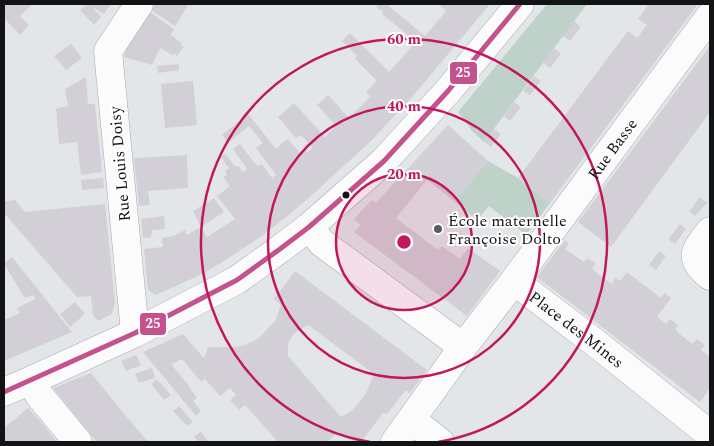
<svg xmlns="http://www.w3.org/2000/svg" width="714" height="446" font-family="Spectral,serif">
  <style>
    .green { fill: #bed2ca }
    .building { fill: #d3cfd6; fill-rule: evenodd }
    .lines { fill: none; stroke-linecap: round; stroke-linejoin: round }
    .minor-casing { stroke: #a9abad; stroke-width: 29 }
    .major-casing { stroke: #a9abad; stroke-width: 29 }
    .minor { stroke: #fbfbfc; stroke-width: 28 }
    .major { stroke: #fbfbfc; stroke-width: 28 }
    .bus-1-casing { stroke: #fff; stroke-width: 9 }
    .bus-1 { stroke: #c4538d; stroke-width: 5 }
    .ring { fill: none; stroke: #c2185b; stroke-width: 2.5 }
    .bus-dot { fill: #111315; stroke: #fff; stroke-width: 2 }
    .poi-dot { fill: #5a5d5f; stroke: #fff; stroke-width: 2 }
    .labels { text-anchor: middle; stroke-width: 4; stroke-linejoin: round; paint-order: stroke }
    .street-label { font-size: 16px; fill: #111315; stroke: #fff }
    .poi-label { font-size: 16px; fill: #111315; stroke: #fff; text-anchor: start }
    .centre { fill: #c2185b; stroke: #fff; stroke-width: 2.5 }
    .ring-label { font-size: 15px; text-anchor: middle; font-weight: bold; fill: #c2185b; stroke: #fff; stroke-width: 4; stroke-linejoin: round; paint-order: stroke }
    .line-badge { stroke: #fff; stroke-width: 2 }
    .badge-label { font-size: 14px; text-anchor: middle; font-weight: bold; fill: #fff }
  </style>
  <rect width="100%" height="100%" fill="#e3e6e9"/>
  <!-- green -->
  <path class="green" d="M547,4h40l-103,138 -12,-11 -14,-19z
    M488,161l30,17 32,25 -24,32 -37,-29 -12,14 -23,-19z"/>
  <!-- building -->
  <path class="building" d="M8,4h25l-13,12 9,9 -9,10 -16,-17v-10z
    M87,4h24l-7,10 -12,-7 9,10 -7,8 -14,-15z
    M155,4h34l-14,22 -24,-16z
    M379,4h7l39,32 21,-25 -8,-7h52l-77,92 -42,45 -59,54 -27,23 -26,20 -38,25 -23,13 -42,19 -8,-5 -4,-41 19,-2 -1,-9 11,-2 12,-6 2,5 14,-8 6,10 28,-18 -18,-23 13,-10 -7,-9 4,-2 -2,-4 4,-3 -8,-11 4,-3 11,13 3,-1 4,6 4,-3 -14,-20 7,-5 17,22 5,-2 10,14 4,-3 -20,-27 7,-5 -14,-17 -21,17 -6,-8 26,-21 28,35 11,-10 13,13 4,-3 3,4 6,-5 -12,-13 -5,3 -18,-21 16,-14 31,34 11,-11 -19,-21 11,-10 21,23 21,-21 -4,-5 11,-11 -22,-22 2,-3 -15,-15 8,-8 39,39 27,-30 -34,-28 1,-2 -7,-5z
    M649,4h49l-148,199 -32,-25 110,-147 9,7 10,-13 -9,-6z
    M150,12l24,17 -3,6 11,8 -1,2 3,1 -7,10 -3,-3 -1,3 -12,-8 -4,6 -5,11 -28,-8 3,-11z
    M574,21l7,6 -11,14 -7,-5z
    M71,44l11,14 -16,12 -12,-14z
    M710,46v66l-99,135 -33,-25z
    M554,48l7,6 -11,14 -7,-5z
    M179,64v6l-21,3 -1,-7z
    M534,76l7,5 -11,14 -7,-4z
    M86,77l2,27h7l7,68 -21,3 -4,-33 -18,2 -3,-35 2,-1 10,-2 -3,-17z
    M193,81l4,44 -32,3 -4,-44z
    M514,102l7,5 -11,14 -6,-5z
    M448,125l40,36 -34,40 -27,-21 -31,38 42,32 4,-4 18,13 8,-11 32,23 -33,45 -113,-84 7,-7 -7,-5 8,-10 10,-10 4,3z
    M494,129l7,5 -10,13 -7,-5z
    M187,155l1,33 -40,3 2,14 -11,1 -5,-48z
    M103,178l1,10 -22,2 -1,-10z
    M700,197l7,6 -12,13 -6,-4z
    M214,198l10,14 -23,15 -8,-16z
    M15,200l10,12 80,-8 10,99 -3,11 -14,7 -5,-6 -2,-19 -14,1 -73,-84v-11z
    M164,216l1,13 -13,1v4l-2,4h-7l-2,-19z
    M680,224l6,5 -11,15 -7,-5z
    M565,240l4,4 -4,5 19,13 4,-4 4,3 4,2 -4,6 20,15 3,-6 5,3 7,-9 34,26 3,-5 7,5 -14,19 9,7 4,-5 8,6 -3,5 17,14 5,-5 8,6 -4,5 9,7v31l-10,14 -163,-125z
    M659,251l7,5 -10,14 -7,-5z
    M12,257l60,75 -68,29v-41l16,-7 -3,-5 18,-9 -2,-4 -8,3 -21,-34z
    M295,271l132,99 -17,23 -4,-3 -19,24 -4,-1 -22,29h-8l-15,-10 -11,10h-49l-33,-37 -6,5 -9,-10 6,-5 -6,-7 -10,8 -15,-17 -4,3 -19,-23 -11,5 15,18 11,16 -4,3 8,10 -5,5 -53,-64 40,-18 21,24 4,-11h28l9,-2 14,-7 16,-17 6,-16 -7,-6zM308,325l66,49 -8,19 -9,12 -6,6 -10,6 -53,-61v-12l2,-5 7,-8z
    M75,302l10,12 -15,13 -10,-13z
    M136,355l5,10 -15,6 -5,-10z
    M152,368l3,10 -16,5 -4,-9z
    M91,373l26,32 31,37h-51l-44,-54z
    M157,379l14,16 -7,5 -13,-16z
    M179,406l14,16 -6,4 -14,-15z
    M28,408l12,13 17,21h-52l-1,-2v-12z
    M201,431l6,9 2,2h-10l-5,-5z"/>
  <g class="lines">
    <defs>
      <g id="minor">
        <path d="M309,227l13,16 141,104"/>
        <path d="M710,231c-15,20 -23,26 0,45"/>
        <path id="s1" d="M514,281l84,64 105,84"/>
        <path d="M135,333l-27,-282 31,-47"/>
        <path d="M32,380l7,15 39,47"/>
        <path d="M412,420l28,22"/>
        <path id="s2" d="M395,442l68,-95 51,-66 196,-265"/>
      </g>
      <path id="major" d="M4,392l28,-12 103,-47 102,-53 43,-31 29,-22 75,-66 64,-70 72,-87"/>
    </defs>
    <!-- minor casing -->
    <use href="#minor" class="minor-casing"/>
    <!-- major casing -->
    <use href="#major" class="major-casing"/>
    <!-- minor -->
    <use href="#minor" class="minor"/>
    <!-- major -->
    <use href="#major" class="major"/>
    <defs>
      <path id="bus-1" d="M4,392l131,-59 102,-53 43,-31 29,-22 75,-66 64,-70 72,-87"/>
    </defs>
    <!-- bus-1 casing -->
    <use href="#bus-1" class="bus-1-casing"/>
    <!-- bus-1 -->
    <use href="#bus-1" class="bus-1"/>
  </g>
  <!-- distance rings -->
  <circle cx="404" cy="242" r="68" fill="#c2185b" fill-opacity=".12"/>
  <g class="ring">
    <circle cx="404" cy="242" r="68"/>
    <circle cx="404" cy="242" r="136"/>
    <path d="M370 442A203 203 0 1 1 438 442"/>
  </g>
  <!-- markers -->
  <circle class="bus-dot" cx="346" cy="195" r="4.5"/>
  <circle class="poi-dot" cx="438" cy="229" r="5"/>
  <g class="labels">
    <!-- street labels -->
    <g class="street-label">
      <text dy="6" stroke="none"><textPath href="#s2" startOffset="365">Rue Basse</textPath></text>
      <text transform="translate(119 164) rotate(-95)" y="6">Rue Louis Doisy</text>
      <text dy="6" stroke="none"><textPath href="#s1" startOffset="79">Place des Mines</textPath></text>
    </g>
    <!-- poi labels -->
    <g class="poi-label">
      <text x="448" y="226">École maternelle<tspan x="448" dy="18">Françoise Dolto</tspan></text>
    </g>
  </g>
  <circle cx="404" cy="242" r="8" class="centre"/>
  <g class="ring-label">
    <text x="404" y="44">60 m</text>
    <text x="404" y="111">40 m</text>
    <text x="404" y="179">20 m</text>
  </g>
  <g class="line-badge">
    <rect x="449" y="61" width="29" height="24" rx="5" fill="#c4538d"/>
    <rect x="139" y="312" width="28" height="24" rx="5" fill="#c4538d"/>
  </g>
  <g class="badge-label">
    <text x="463" y="77">25</text>
    <text x="153" y="328">25</text>
  </g>
  <!-- border -->
  <rect width="714" height="446" fill="none" stroke="#111315" stroke-width="10"/>
</svg>
